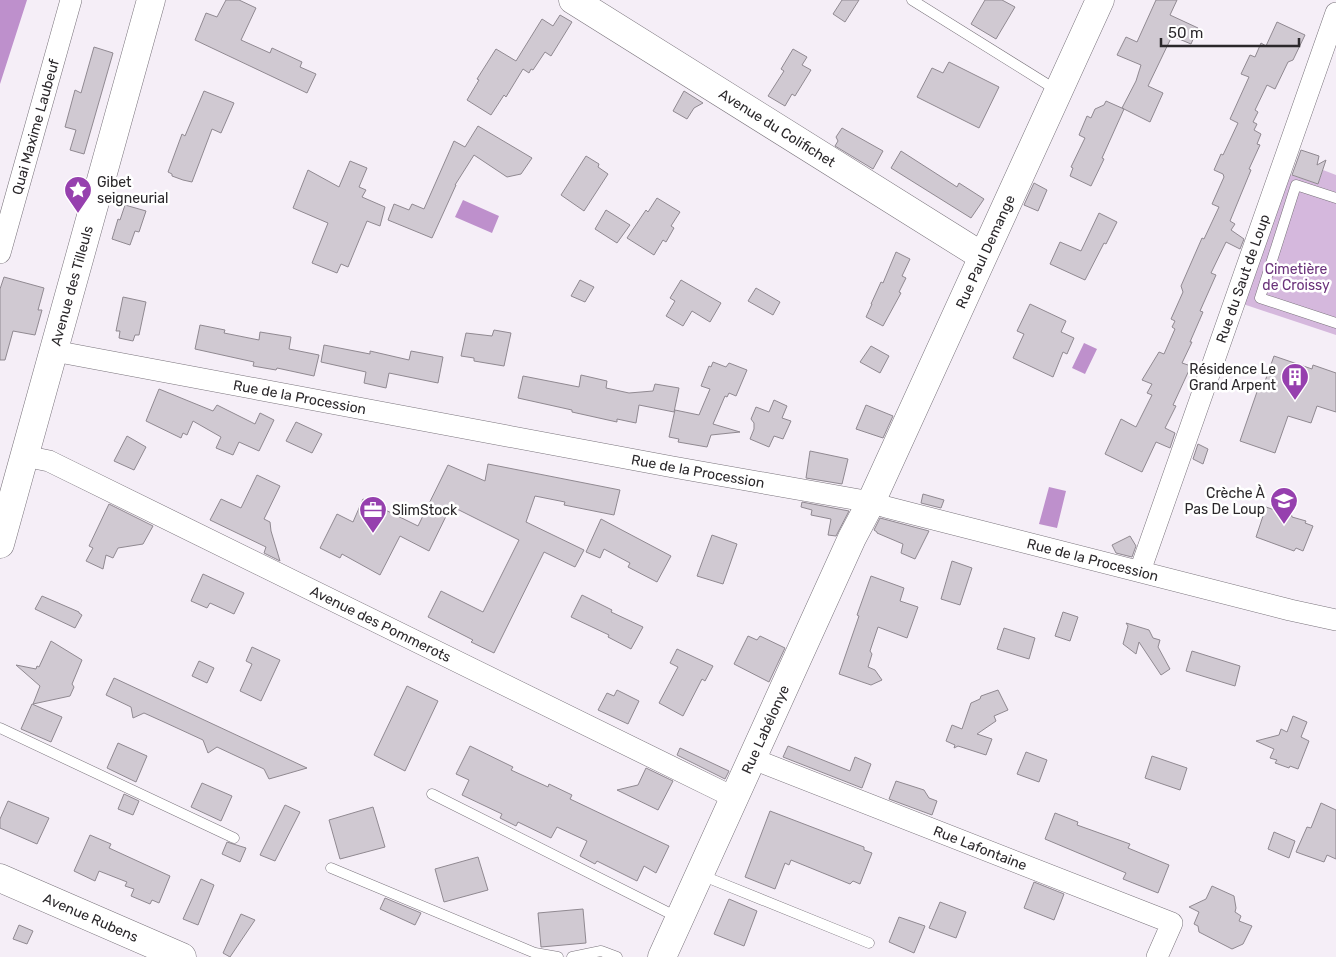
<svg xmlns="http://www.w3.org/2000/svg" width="1336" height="957" font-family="Rubik,sans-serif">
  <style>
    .green { fill: #d5b8dd }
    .water { fill: #be90cc }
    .building { fill: #d0c9d2; stroke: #908991 }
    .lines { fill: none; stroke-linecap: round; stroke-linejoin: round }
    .lane-casing { stroke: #79737b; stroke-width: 11 }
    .street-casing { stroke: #79737b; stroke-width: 22 }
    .secondary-casing { stroke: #79737b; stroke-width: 29 }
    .lane { stroke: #fff; stroke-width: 10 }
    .street { stroke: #fff; stroke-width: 21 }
    .secondary { stroke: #fff; stroke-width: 28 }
    .labels { text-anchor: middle; stroke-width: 5; stroke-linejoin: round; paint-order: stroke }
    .street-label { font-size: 14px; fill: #2b282b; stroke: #fff }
    .poi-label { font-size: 14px; fill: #2b282b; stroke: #fff; text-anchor: start }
    .park-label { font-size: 14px; fill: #6a327a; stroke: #fff }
  </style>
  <rect width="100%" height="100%" fill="#f5eef7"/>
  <!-- green -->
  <path class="green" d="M1323,170l13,5v160l-93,-31 45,-130 30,10z"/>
  <!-- water -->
  <path class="water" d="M0,0h27l-27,84z
    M463,200l36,16 -7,17 -37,-16z
    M1084,343l13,6 -12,25 -13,-6z
    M1049,487l17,4 -9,37 -18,-4z"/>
  <!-- building -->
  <path class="building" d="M226,0h13l17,8 -15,32 29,13 2,-5 30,14 -2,5 16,7 -9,19 -112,-53 11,-27 11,4z
    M842,0h17l-14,22 -12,-8z
    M985,0h17l13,7 -19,32 -25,-15z
    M1156,0h21l-7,15 28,13 -7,16 -19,-8 -24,50 15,7 -13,29 -28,-14 14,-27 5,-16 -24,-10 9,-18 11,5z
    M560,15l12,7 -21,34 -6,-4 -12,18 -2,-1 -2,4 -6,-4 -17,28 -2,-2 -13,20 -24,-15 12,-20 -2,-1 19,-30 20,12 26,-42 11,7z
    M1277,22l28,13 -12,25 -5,2 -13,27 -8,-4 -12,25 3,2 -5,10 4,2 -3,6 7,4 -4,10 3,1 -11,24 2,1 -21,51 5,3 -4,6 13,9 -4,10 -14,-7 -15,31 5,2 -16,36 3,1 -13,30h2l-10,21 9,3 -18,39 3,1 -11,22 10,5 -5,15 -14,-6 -14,30 -37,-18 16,-35 15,8 16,-32 -5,-2 5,-9 -10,-4 17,-28 5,2 11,-25 -3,-2 3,-6 -4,-2 12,-27 -2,-6 21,-48 2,1 15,-32 -7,-3 12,-27 -1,-3 -9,-4 7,-16 2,1 15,-32 -8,-4 19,-42 -8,-3 9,-19 5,2 6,-14 5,3z
    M94,47l19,6 -29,101 -14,-4 6,-20 -11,-3 10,-37 6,3z
    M793,49l14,8 -5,8 9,5 -16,26 -3,-2 -7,12 -17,-10 16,-25 -3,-2z
    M949,62l50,25 -20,41 -62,-31 15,-29 11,5z
    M204,91l30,12 -13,30 -9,-4 -20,53 -9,-2 -11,-4v-2l-4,-2 14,-38 3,2z
    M684,91l19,12 -9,5 -7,11 -14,-8z
    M1106,101l18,8 -22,49 2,1 -13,27 -21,-10 3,-8 -2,-1 14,-29 -6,-3 8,-19 4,2 4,-9 9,-4z
    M478,126l54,32 -11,16 -14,3 -33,-22 -19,30h1l-24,53 -44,-18 6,-16 15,6 3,-6 12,5 30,-68 11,6z
    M842,128l41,23 -10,18 -38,-23 3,-5 -2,-4z
    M1301,150l18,6 -2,9 9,-5 -8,24 -26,-9z
    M901,151l56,36 2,-4 25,16 -13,19 -80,-50z
    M586,156l13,8 -1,3 10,7 -24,37 -23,-16z
    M350,161l17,7 -8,19 7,3 -4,7 23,10 -5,19 -13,-5 -19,46 -7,-3 -4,9 -25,-10 16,-40 -35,-15 15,-38 31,17z
    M1034,183l13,7 -9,21 -14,-6z
    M657,198l23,14 -9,14 3,2 -8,14 -3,-2 -9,15 -27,-17 19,-28 2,2z
    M125,205l21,6 -7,21 -4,-1 -5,14 -18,-6 6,-20 2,1z
    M606,210l24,15 -13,18 -22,-14z
    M1099,213l18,9 -11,22 -2,-1 -19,37 -35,-16 10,-22 21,9z
    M896,252l14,7 -8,17 4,2 -7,14 2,1 -18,33 -17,-9 6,-13h-1l10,-22 2,1z
    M4,277l40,11 -6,22h4l-7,25 -22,-4 -8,29h-5v-71z
    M580,280l14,7 -9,15 -14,-6z
    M681,280l40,23 -11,19 -18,-11 -9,15 -17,-10 9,-15 -5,-3z
    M756,288l24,14 -7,13 -25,-14z
    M123,297l23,5 -7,33h-4l-2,6 -14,-3 1,-7h-4z
    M1030,304l36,17 -5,11 13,6 -7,16 -4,-2 -10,25 -40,-19 11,-24 -7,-3z
    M200,325l25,5 -1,3 35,7 1,-8 31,5 -2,12 30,6 -5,21 -37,-8 -1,2 -23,-4 1,-4 -59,-13z
    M494,330l17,3 -7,33 -30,-5v-3l-13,-2 5,-23 26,3z
    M324,345l46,9v-3l39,9 2,-9 32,6 -5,26 -49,-10 -3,15 -22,-5 2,-11 -45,-10z
    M871,346l18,10 -9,17 -20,-11z
    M1274,356l38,13 1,-4 23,8v39l-19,-6 -6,17 -23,-7 -13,37 -35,-12 19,-55 4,1z
    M713,362l13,5 3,-4 18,7 -11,26 -7,-3 -2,4 -2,-1 -12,28 27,8 -29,3 -4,12 -29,-5 1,-3 -10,-2 6,-27 24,5 11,-26 -9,-3 8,-20 2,1z
    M581,375l26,6 -1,7 23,5 24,-2 2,-7 24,4 -5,24 -35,-7 -3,18 -19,-4v3l-45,-10v-2l-54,-12 5,-22 56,11z
    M159,389l54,22 4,-6 38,19 5,-11 14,7 -15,31 -20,-9 -6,13 -17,-7 5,-11 -28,-16 -6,14 -4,-2 -2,5 -35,-17z
    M774,400l13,6 -5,12 9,3 -8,18 -9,-3 -5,11 -19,-8 4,-10v-6l-3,-4 5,-12 13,5z
    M866,405l27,11 -10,22 -27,-9z
    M296,422l26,12 -10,19 -26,-12z
    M127,436l19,11 -12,23 -20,-9z
    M1198,444l10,5 -5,15 -10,-5z
    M810,451l38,8 -6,25 -36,-6z
    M488,464l132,26 -6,25 -50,-10 1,-3 -30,-6 -9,26 58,28 -9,17 -31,-15 -50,101 -23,-11 2,-2 -45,-23 13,-26 42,21 36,-72 -68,-34 -22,45 -29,-15 -20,39 -38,-21 -2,4 -20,-10 17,-34 16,8 10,-23 55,27 30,-61 37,16z
    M257,475l23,11 -16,33 6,3 1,9 9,30 -16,-8 2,-6 -56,-27 11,-21 20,9z
    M923,494l21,6 -3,8 -20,-5z
    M802,502l47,9 -13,25 -8,-1 3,-16 -20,-4 1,-5 -11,-3z
    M109,504l44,22 -10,18 -25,4 -5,10 -7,-3 -3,14 -17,-8 7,-13 -4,-2z
    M1266,507l14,5 4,-2 7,3 1,4 14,4 -1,2 8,3 -10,25 -7,-3 -2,3 -38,-14z
    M880,518l49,13 -14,28 -14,-6 2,-9 -26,-11v-1l-3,-2z
    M601,519l70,37 -14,26 -29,-15 2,-4 -26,-14 -4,9 -14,-6z
    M712,535l25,9 -14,40 -26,-8z
    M1130,536l6,10 -4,11 -16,-4 -4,-8z
    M952,561l20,7 -12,37 -19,-6z
    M203,574l41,19 -10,21 -24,-11 -3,5 -16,-7z
    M871,576l33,12 -4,13 18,6 -11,31 -29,-11 -8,24 2,3 -4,13 7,3 7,10 -11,5 -32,-11 20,-58 -2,-1z
    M582,595l30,15 -1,2 32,15 -12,22 -23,-12 1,-2 -38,-18z
    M42,596l37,16v1l3,2 -7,13 -40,-19z
    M1063,612l15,5 -8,24 -15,-5z
    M1126,623l23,7 4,8 7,2 -2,7 12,22 -9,6 -22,-33 -3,12 -13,-10 5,-18z
    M1004,628l31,10 -6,21 -32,-10z
    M748,636l9,4 3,-4 25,12 -16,34 -35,-18z
    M51,641l31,19 -10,24 2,3 -4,9 -37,8 7,-18 -24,-21 20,4 1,-3 2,1z
    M252,647l28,13 -19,41 -21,-10 12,-27 -6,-3z
    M677,649l36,17 -8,15 -3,-2 -19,37 -24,-13 19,-36 -8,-4z
    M1192,651l48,15 -5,20 -49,-15z
    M199,661l15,7 -7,15 -15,-7z
    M114,678l58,27 135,63 -38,11 -5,-10 -47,-22 -9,6 -5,-13 -39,-18 -20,-9 -11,5 -2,-11 -25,-12z
    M407,686l31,15 -33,70 -31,-16z
    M617,690l22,11 -11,23 -30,-14 9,-17 7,3z
    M998,690l10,20 -14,6 2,5 -19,13 15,5 -6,16 -28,-9 -4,2 1,-3 -9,-4 6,-16 10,4 9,-26 9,-4 1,-3z
    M32,704l30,13 -11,25 -30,-13z
    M1293,716l14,6 -6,15 8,4 -11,28 -8,-3 -1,2 -14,-5 2,-3 -7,-2 4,-9 -18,-8 23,-6 2,-6 6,3z
    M118,743l29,13 -11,26 -29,-14z
    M470,746l43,21 -2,3 37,17 1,-3 23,11 -2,4 99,47 -13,27 -12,-7 -7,15 -40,-20 -2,3 -15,-8 7,-15 -30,-14 -6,11 -33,-16 -2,4 -16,-8 2,-4 -40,-19 7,-15 -13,-6z
    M788,746l62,25 5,-14 16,7 -9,24 -79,-31z
    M680,748l49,23 -4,8 -48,-24z
    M1026,752l21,8 -8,22 -22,-8z
    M1152,756l35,12 -7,22 -35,-12z
    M646,768l27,13 -15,29 -41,-20 21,-5z
    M896,781l28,9 5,8 8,3 -5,14 -43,-16z
    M202,783l30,13 -11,25 -30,-14z
    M124,794l15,7 -6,14 -15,-6z
    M8,801l41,17 -12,26 -37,-16v-9z
    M1321,803l15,7v49l-9,-4 -3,7 -28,-10 11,-25 4,1z
    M285,805l15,7 -25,49 -15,-6z
    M373,807l12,40 -45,12 -11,-39z
    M770,811l94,36v3l8,3 -12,31 -7,-3 -3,3 -59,-24 -2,5 -4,-2 -10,26 -30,-12z
    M1055,813l23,9 -1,3 53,19 -2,4 41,17 -11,28 -35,-14 3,-6 -81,-34z
    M1274,832l21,9 -6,17 -21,-9z
    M90,835l21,9 -2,4 61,28 -11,27 -7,-3 -2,4 -19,-8 3,-7 -9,-3 2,-4 -28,-11 -4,10 -21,-10z
    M227,842l19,6 -6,14 -18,-8z
    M478,857l10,33 -44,12 -9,-33z
    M201,879l13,6 -16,40 -15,-6z
    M1034,882l30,12 -10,26 -30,-12z
    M1212,886l22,10 2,12 -1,4 6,4 -2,5 13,5 -9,18 -11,5 -33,-17 -1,-6 -4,-2 5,-12 -10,-5 17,-8z
    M385,898l36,15 -6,12 -35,-16z
    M729,899l28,12 -13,35 -30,-12z
    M940,902l26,10 -10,26 -27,-10z
    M583,909l3,34 -45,4 -3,-34z
    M241,914l14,6 -25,37 -7,-4z
    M899,917l26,9 -11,27 -25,-11z
    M19,925l14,6 -6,13 -14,-5z"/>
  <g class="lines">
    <defs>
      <path id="lane" d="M912,0l146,91
        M1336,198l-40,-13 -36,113 76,25
        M0,728l234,110
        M432,794l247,124
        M331,868l204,85 23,4
        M701,875l168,68
        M572,957l29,-6 16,6"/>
      <g id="street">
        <path id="s1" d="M0,253l71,-253"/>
        <path id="s2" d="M54,351l619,116 198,35 15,5 404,103 46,10"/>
        <path id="s3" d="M25,456l24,5 686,337"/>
        <path id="s4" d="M1140,571l196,-558"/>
        <path id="s5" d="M753,759l419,164 -15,34"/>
      </g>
      <g id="secondary">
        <path id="s6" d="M573,0l409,256"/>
        <path id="s7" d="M0,544l151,-544"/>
        <path id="s8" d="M0,878l182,79"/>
        <path id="s9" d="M662,957l190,-419 19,-36 229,-502"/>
      </g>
    </defs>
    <!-- lane casing -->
    <use href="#lane" class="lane-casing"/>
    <!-- street casing -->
    <use href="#street" class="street-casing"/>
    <!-- secondary casing -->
    <use href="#secondary" class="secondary-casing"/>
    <!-- lane -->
    <use href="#lane" class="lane"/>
    <!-- street -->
    <use href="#street" class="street"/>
    <!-- secondary -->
    <use href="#secondary" class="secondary"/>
  </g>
  <!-- icons -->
  <defs>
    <symbol id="sight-pin" viewBox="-11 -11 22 30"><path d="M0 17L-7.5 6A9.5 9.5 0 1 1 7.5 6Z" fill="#9640ae" stroke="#fff"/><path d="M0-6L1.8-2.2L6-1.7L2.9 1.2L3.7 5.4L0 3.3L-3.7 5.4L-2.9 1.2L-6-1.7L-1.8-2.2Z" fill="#fff"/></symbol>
    <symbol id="building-pin" viewBox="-11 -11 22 30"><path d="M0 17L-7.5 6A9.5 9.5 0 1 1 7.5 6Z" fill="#9640ae" stroke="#fff"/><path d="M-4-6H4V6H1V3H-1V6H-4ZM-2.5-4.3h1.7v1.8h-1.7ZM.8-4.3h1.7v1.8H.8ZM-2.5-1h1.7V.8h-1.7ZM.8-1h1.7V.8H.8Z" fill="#fff"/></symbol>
    <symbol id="school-pin" viewBox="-11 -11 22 30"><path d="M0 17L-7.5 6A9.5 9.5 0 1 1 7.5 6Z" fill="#9640ae" stroke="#fff"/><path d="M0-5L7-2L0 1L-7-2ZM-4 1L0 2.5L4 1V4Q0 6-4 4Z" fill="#fff"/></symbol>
    <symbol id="office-pin" viewBox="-11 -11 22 30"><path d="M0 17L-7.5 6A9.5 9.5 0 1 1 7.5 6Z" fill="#9640ae" stroke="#fff"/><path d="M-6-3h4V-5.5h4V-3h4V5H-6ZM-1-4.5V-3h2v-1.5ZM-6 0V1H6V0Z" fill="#fff"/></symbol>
  </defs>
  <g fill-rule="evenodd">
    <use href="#sight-pin" x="62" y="174" width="32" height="43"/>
    <use href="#building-pin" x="1279" y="361" width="32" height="43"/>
    <use href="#school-pin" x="1268" y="485" width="32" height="43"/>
    <use href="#office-pin" x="357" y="494" width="32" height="43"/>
  </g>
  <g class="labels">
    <!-- street labels -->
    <g class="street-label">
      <text dy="5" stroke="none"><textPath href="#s1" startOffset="131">Quai Maxime Laubeuf</textPath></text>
      <text dy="5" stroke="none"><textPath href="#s6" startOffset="241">Avenue du Colifichet</textPath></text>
      <text dy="5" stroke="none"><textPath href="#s9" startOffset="776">Rue Paul Demange</textPath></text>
      <text dy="5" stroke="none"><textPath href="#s4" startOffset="310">Rue du Saut de Loup</textPath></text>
      <text dy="5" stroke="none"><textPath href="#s7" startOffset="268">Avenue des Tilleuls</textPath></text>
      <text dy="5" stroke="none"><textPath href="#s2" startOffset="250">Rue de la Procession</textPath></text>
      <text dy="5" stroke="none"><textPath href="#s2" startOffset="655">Rue de la Procession</textPath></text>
      <text dy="5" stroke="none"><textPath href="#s2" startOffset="1060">Rue de la Procession</textPath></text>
      <text dy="5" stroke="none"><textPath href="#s3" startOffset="394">Avenue des Pommerots</textPath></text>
      <text dy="5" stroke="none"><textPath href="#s9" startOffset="250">Rue Labélonye</textPath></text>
      <text dy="5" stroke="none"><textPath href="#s5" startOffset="244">Rue Lafontaine</textPath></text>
      <text dy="5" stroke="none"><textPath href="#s8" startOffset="99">Avenue Rubens</textPath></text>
    </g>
    <!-- poi labels -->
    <g class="poi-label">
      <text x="97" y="187">Gibet<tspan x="97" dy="16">seigneurial</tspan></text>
      <text x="1276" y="374" text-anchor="end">Résidence Le<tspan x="1276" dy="16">Grand Arpent</tspan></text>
      <text x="1265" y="498" text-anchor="end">Crèche À<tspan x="1265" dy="16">Pas De Loup</tspan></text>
      <text x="392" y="515">SlimStock</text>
    </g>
    <!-- park labels -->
    <g class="park-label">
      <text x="1296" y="274">Cimetière<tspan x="1296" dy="16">de Croissy</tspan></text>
    </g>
  </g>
  <!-- scale -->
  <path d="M1161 38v8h138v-8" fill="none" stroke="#2b282b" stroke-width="2.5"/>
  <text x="1168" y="38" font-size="15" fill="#2b282b" stroke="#ffffff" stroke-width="4" paint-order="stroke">50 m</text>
</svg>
